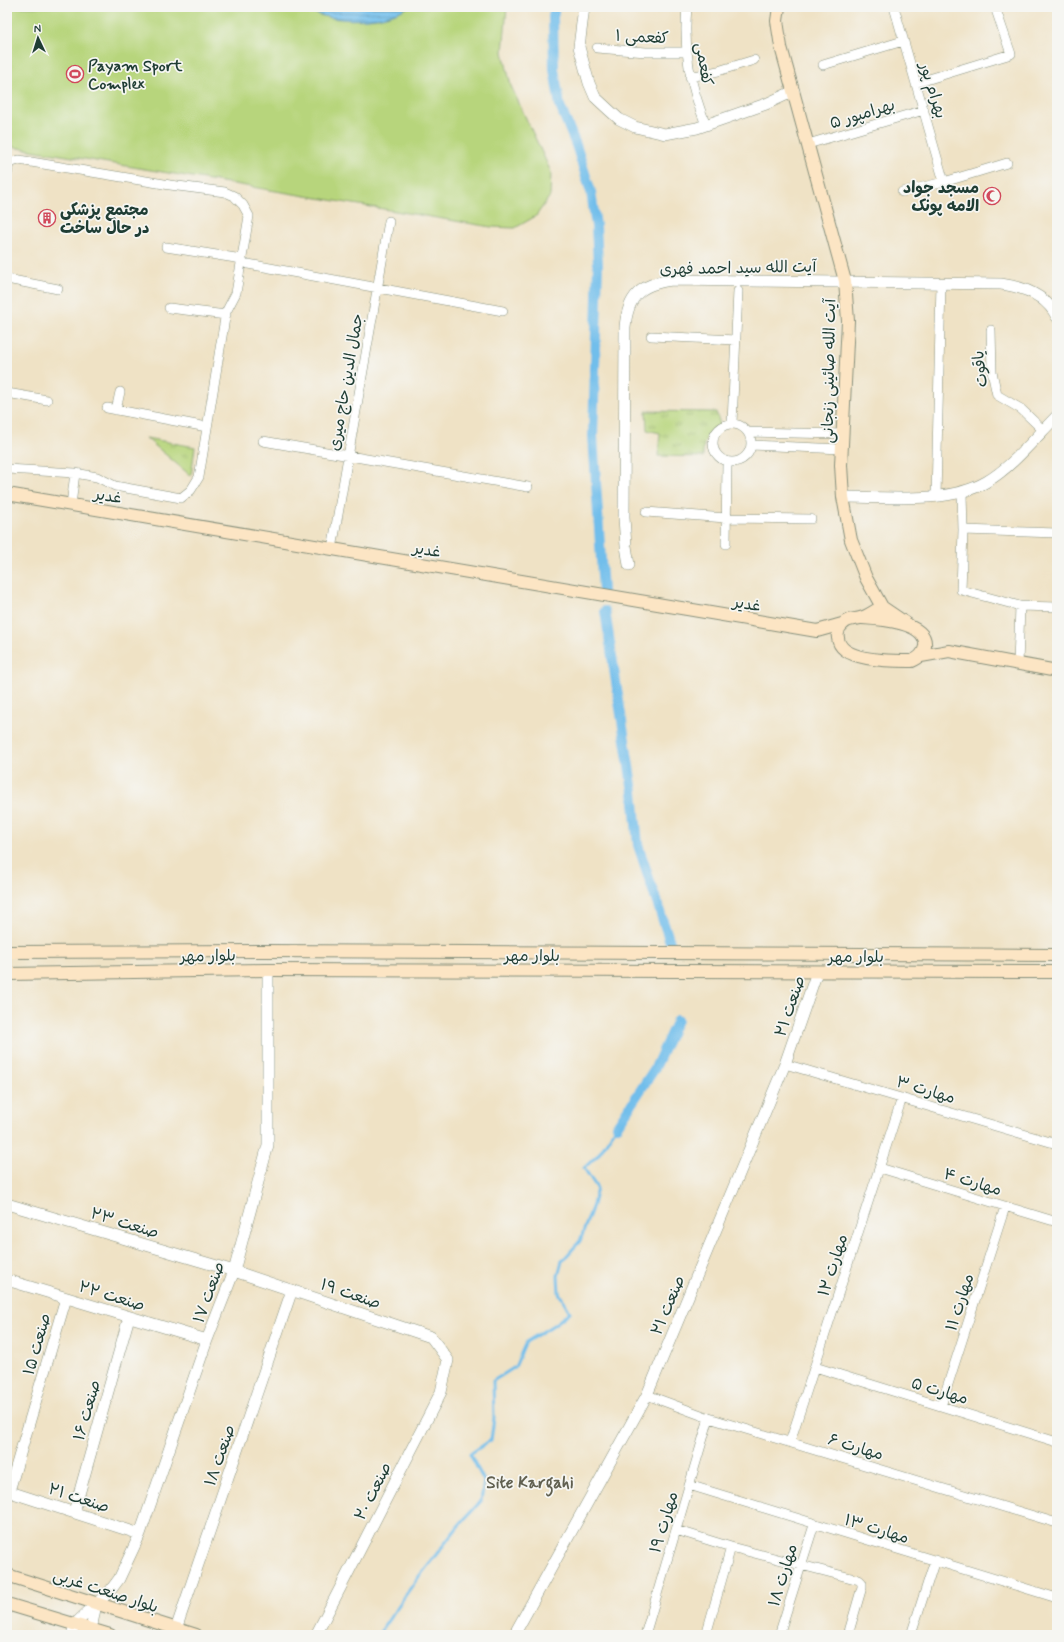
<svg xmlns="http://www.w3.org/2000/svg" width="1064" height="1642" font-family="Mynerve,'Playpen Sans Arabic',sans-serif">
  <style>
    .grass { fill: url(#grass-tufts); stroke: #6b8958 }
    .pitch { fill: #b7d57c; stroke: #6b8958 }
    .water { fill: url(#water-rules); stroke: #487e90 }
    .lines { fill: none; stroke-linecap: round; stroke-linejoin: round }
    .stream { stroke: #71beeb; stroke-width: 3 }
    .canal { stroke: #71beeb; stroke-width: 10 }
    .minor-casing { stroke: #87907c; stroke-width: 10 }
    .tertiary-casing { stroke: #87907c; stroke-width: 12 }
    .secondary-casing { stroke: #87907c; stroke-width: 14 }
    .minor { stroke: #fff; stroke-width: 9 }
    .tertiary { stroke: #fff; stroke-width: 11 }
    .secondary { stroke: #fce5c4; stroke-width: 12 }
    .labels { text-anchor: middle; stroke-width: 3.5; stroke-linejoin: round; paint-order: stroke }
    .street-label { font-size: 16px; fill: #1f3d34; stroke: #f6f6f2 }
    .poi-label { font-size: 16px; font-weight: bold; fill: #1f3d34; stroke: #f6f6f2; text-anchor: start }
    .neighbourhood-label { font-size: 17px; font-weight: bold; fill: #616050; stroke: #f6f6f2 }
  </style>
  <defs>
    <pattern id="grass-tufts" width="24" height="20" patternUnits="userSpaceOnUse"><rect width="24" height="20" fill="#b7d57c"/><path d="M3 7l-1-3M5 7V3M7 7l1-3M15 17l-1-3M17 17v-4M19 17l1-3" fill="none" stroke="#94ae66"/></pattern>
    <pattern id="water-rules" width="6" height="5" patternUnits="userSpaceOnUse"><rect width="6" height="5" fill="#71beeb"/><path d="M0 2.5h6" fill="none" stroke="#5c9cbf"/></pattern>
  </defs>
  <rect width="100%" height="100%" fill="#f6f6f2"/>
  <filter id="ink" filterUnits="userSpaceOnUse"><feTurbulence type="fractalNoise" baseFrequency=".025" numOctaves="2"/><feDisplacementMap in="SourceGraphic" scale="8" xChannelSelector="R" yChannelSelector="G"/><feConvolveMatrix kernelMatrix="1 2 1 2 8 2 1 2 1" color-interpolation-filters="sRGB"/></filter>
  <filter id="wash" filterUnits="userSpaceOnUse"><feTurbulence type="fractalNoise" baseFrequency=".012" numOctaves="4" result="noise"/><feDisplacementMap in="SourceGraphic" scale="16" xChannelSelector="R" yChannelSelector="G"/><feGaussianBlur stdDeviation="0.9" result="paint"/><feColorMatrix in="noise" values="0 0 0 0 0 0 0 0 0 0 0 0 0 0 0 0 0 1.4 0 .05"/><feComposite in="paint" operator="in"/></filter>
  <g filter="url(#wash)">
    <rect width="100%" height="100%" fill="#efe2c5"/>
    <!-- grass -->
    <path class="grass" d="M646,411l70,1 4,12c-14,11 -17,16 -17,33l-45,-1 2,-23 -13,-3z
      M146,438l49,9 -4,29z"/>
    <!-- pitch -->
    <path class="pitch" d="M7,7h500l-4,45 8,34 40,86 -1,24 -14,20 -21,12 -24,-1 -484,-81z"/>
    <!-- water -->
    <path class="water" d="M299,7h109c-22,14 -63,16 -88,8 -7,-2 -14,-5 -21,-8z"/>
    <g class="lines">
      <!-- stream -->
      <path class="stream" d="M378,1635l36,-52 46,-59 21,-23 3,-20 -14,-27 21,-14 3,-22 -1,-37 22,-14 11,-25 29,-18 15,-12 -11,-19 -1,-17 4,-15 18,-20 13,-36 4,-17 -13,-20 14,-13 19,-29"/>
      <!-- canal -->
      <path class="canal" d="M555,7l-2,10 1,52 6,37 16,39 15,47 5,34 2,38 -5,172 10,155
        M605,611l28,181 5,53 32,97
        M617,1126l38,-58 22,-48"/>
    </g>
  </g>
  <g filter="url(#ink)">
    <g class="lines">
      <defs>
        <path id="minor" d="M687,7c-4,43 3,78 19,118
          M894,7l50,175
          M597,48l49,4h40
          M823,65l80,-24
          M690,77l28,-6 36,-11
          M916,83l95,-29 -16,-47
          M808,144l116,-34
          M7,175l2,-12 10,-3 151,25 55,7 9,4 9,9 6,11 -13,77 -10,19 -27,165 -8,13 -10,8 -66,-12 -18,-9 -22,-4 -68,-4
          M902,192l42,-10 63,-19
          M166,247l76,12
          M248,264l255,47
          M7,279l51,10
          M169,308l57,7
          M991,330l1,42 5,23 24,14 22,21
          M651,336l85,4
          M7,393l40,7
          M107,408l100,19
          M116,410l4,-18
          M732,423l6,-132
          M713 443a19 19 0 1 1 38 0a19 19 0 1 1-38 0Z
          M748,432l95,2
          M263,441l265,46
          M751,445l91,4
          M962,493l1,37 -2,60 59,16
          M936,497l5,-214
          M71,505l4,-32
          M646,512l80,6 85,1
          M963,530l94,3
          M726,544l1,-82
          M332,549l57,-328
          M1018,664l2,-58 37,1
          M785,1064l272,80
          M880,1168l177,54
          M815,1367l242,75
          M647,1395l62,23 348,105
          M941,1406l64,-199
          M790,1442l112,-344
          M689,1485l368,113
          M676,1530l55,17 128,33 3,3v4l-14,48
          M645,1635l64,-217
          M706,1635l25,-88
          M779,1635l35,-110
          M911,1635l24,-75"/>
        <path id="tertiary" d="M584,7l-5,40 10,36 6,14 14,13 10,9 16,8 30,7 32,-6 69,-24 28,-13
          M843,497c42,0 106,7 143,-15 25,-14 50,-45 71,-66
          M629,565l-3,-19 -2,-28 1,-191c3,-32 16,-43 47,-47l329,4c23,3 45,11 56,33
          M7,1204l227,67 197,66 17,23 -7,32 -125,243
          M7,1280l200,60
          M7,1491l133,43
          M9,1491l57,-193
          M74,1512l55,-195
          M176,1629l116,-339
          M72,1635l3,-11 35,-33 9,-12 21,-45 67,-194 27,-69 34,-126v-175
          M90,1635l6,-31
          M514,1635l133,-240 138,-331 32,-92"/>
        <path id="secondary" d="M779,7l-2,14 4,26 64,234 3,40 -7,144 2,32 8,43 15,38 16,29 28,19
          M7,494l810,137 25,-7
          M860,618c16,1 68,3 65,28 -1,8 -6,12 -13,15 -18,0 -72,1 -74,-23 -1,-5 1,-11 5,-14 5,-6 10,-4 17,-6 7,-1 15,-8 22,-11
          M921,656l28,-5 108,20
          M7,952l259,-1 791,4
          M7,974l261,-4 789,2
          M7,1575l189,60
          M7,1604l103,31"/>
      </defs>
      <!-- minor casing -->
      <use href="#minor" class="minor-casing"/>
      <!-- tertiary casing -->
      <use href="#tertiary" class="tertiary-casing"/>
      <!-- secondary casing -->
      <use href="#secondary" class="secondary-casing"/>
      <!-- minor -->
      <use href="#minor" class="minor"/>
      <!-- tertiary -->
      <use href="#tertiary" class="tertiary"/>
      <!-- secondary -->
      <use href="#secondary" class="secondary"/>
    </g>
  </g>
  <!-- icons -->
  <defs>
    <symbol id="stadium-ring" viewBox="-11 -11 22 22"><circle r="9.5" fill="#f6f6f2" stroke="#d1495b" stroke-width="1.5"/><path d="M0-5a6.5 5 0 1 0 0 10a6.5 5 0 1 0 0-10ZM-3.5-1.8h7v3.6h-7Z" fill="#d1495b"/></symbol>
    <symbol id="mosque-ring" viewBox="-11 -11 22 22"><circle r="9.5" fill="#f6f6f2" stroke="#d1495b" stroke-width="1.5"/><path d="M3.5-4.9A6 6 0 1 0 3.5 4.9A5 5 0 1 1 3.5-4.9Z" fill="#d1495b"/></symbol>
    <symbol id="building-ring" viewBox="-11 -11 22 22"><circle r="9.5" fill="#f6f6f2" stroke="#d1495b" stroke-width="1.5"/><path d="M-4-6H4V6H1V3H-1V6H-4ZM-2.5-4.3h1.7v1.8h-1.7ZM.8-4.3h1.7v1.8H.8ZM-2.5-1h1.7V.8h-1.7ZM.8-1h1.7V.8H.8Z" fill="#d1495b"/></symbol>
  </defs>
  <g fill-rule="evenodd">
    <use href="#stadium-ring" x="65" y="64" width="20" height="20"/>
    <use href="#mosque-ring" x="982" y="186" width="20" height="20"/>
    <use href="#building-ring" x="37" y="208" width="20" height="20"/>
  </g>
  <g class="labels">
    <!-- street labels -->
    <g class="street-label">
      <text transform="translate(642 36) rotate(3)" y="6">کفعمی ۱</text>
      <text transform="translate(705 64) rotate(81)" y="6">کفعمی</text>
      <text transform="translate(934 90) rotate(73)" y="6">بهرام پور</text>
      <text transform="translate(862 113) rotate(-17)" y="6">بهرامپور ۵</text>
      <text transform="translate(738 267) rotate(-1)" y="6">آیت الله سید احمد فهری</text>
      <text transform="translate(979 369) rotate(-96)" y="6">یاقوت</text>
      <text transform="translate(828 371) rotate(-89)" y="6">آیت الله صائینی زنجانی</text>
      <text transform="translate(345 382) rotate(-80)" y="6">جمال الدین حاج میری</text>
      <text transform="translate(108 495) rotate(10)" y="6">غدیر</text>
      <text transform="translate(427 549) rotate(10)" y="6">غدیر</text>
      <text transform="translate(747 603) rotate(10)" y="6">غدیر</text>
      <text transform="translate(208 955) rotate(-1)" y="6">بلوار مهر</text>
      <text x="532" y="961">بلوار مهر</text>
      <text x="856" y="962">بلوار مهر</text>
      <text transform="translate(789 1006) rotate(-71)" y="6">صنعت ۲۱</text>
      <text transform="translate(926 1089) rotate(17)" y="6">مهارت ۳</text>
      <text transform="translate(973 1181) rotate(17)" y="6">مهارت ۴</text>
      <text transform="translate(125 1222) rotate(17)" y="6">صنعت ۲۳</text>
      <text transform="translate(832 1265) rotate(-72)" y="6">مهارت ۱۲</text>
      <text transform="translate(208 1292) rotate(-70)" y="6">صنعت ۱۷</text>
      <text transform="translate(351 1293) rotate(19)" y="6">صنعت ۱۹</text>
      <text transform="translate(112 1295) rotate(17)" y="6">صنعت ۲۲</text>
      <text transform="translate(959 1302) rotate(-72)" y="6">مهارت ۱۱</text>
      <text transform="translate(667 1305) rotate(-67)" y="6">صنعت ۲۱</text>
      <text transform="translate(36 1344) rotate(-74)" y="6">صنعت ۱۵</text>
      <text transform="translate(940 1390) rotate(17)" y="6">مهارت ۵</text>
      <text transform="translate(86 1410) rotate(-74)" y="6">صنعت ۱۶</text>
      <text transform="translate(856 1446) rotate(17)" y="6">مهارت ۶</text>
      <text transform="translate(219 1455) rotate(-71)" y="6">صنعت ۱۸</text>
      <text transform="translate(372 1491) rotate(-63)" y="6">صنعت ۲۰</text>
      <text transform="translate(79 1497) rotate(18)" y="6">صنعت ۲۱</text>
      <text transform="translate(663 1522) rotate(-73)" y="6">مهارت ۱۹</text>
      <text transform="translate(877 1528) rotate(17)" y="6">مهارت ۱۳</text>
      <text transform="translate(782 1575) rotate(-73)" y="6">مهارت ۱۸</text>
      <text transform="translate(106 1590) rotate(18)" y="6">بلوار صنعت غربی</text>
    </g>
    <!-- poi labels -->
    <g class="poi-label">
      <text x="88" y="71">Payam Sport<tspan x="88" dy="18">Complex</tspan></text>
      <text x="979" y="193" text-anchor="end">مسجد جواد<tspan x="979" dy="18">الامه پونک</tspan></text>
      <text x="60" y="215">مجتمع پزشکی<tspan x="60" dy="18">در حال ساخت</tspan></text>
    </g>
    <!-- neighbourhood labels -->
    <g class="neighbourhood-label">
      <text x="530" y="1488">Site Kargahi</text>
    </g>
  </g>
  <!-- margin -->
  <rect width="1064" height="1642" fill="none" stroke="#f6f6f2" stroke-width="24"/>
  <!-- north arrow -->
  <g transform="translate(38 38) rotate(356)" stroke="#f6f6f2" stroke-width="3" paint-order="stroke">
  <path d="M0-3L7 15L0 10L-7 15Z" fill="#1f3d34"/>
  <text y="-6" font-size="11" font-weight="bold" text-anchor="middle" fill="#1f3d34">N</text>
  </g>
</svg>
